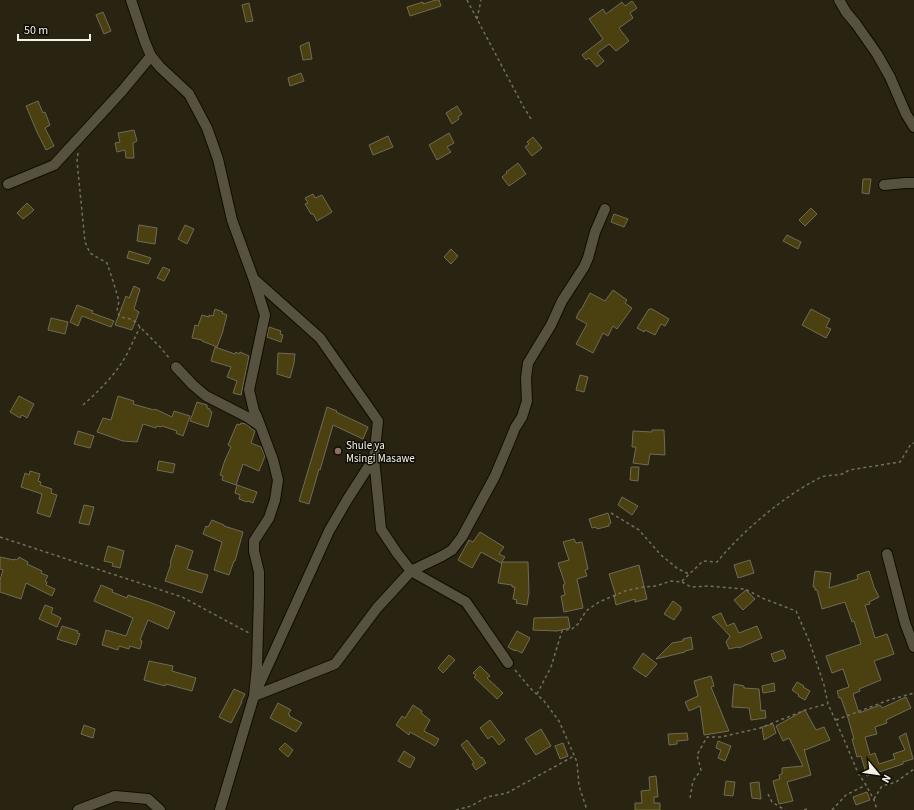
<svg xmlns="http://www.w3.org/2000/svg" width="914" height="810" font-family="'Source Sans 3',sans-serif">
  <style>
    .building { fill: #4b4010; stroke: #706b56 }
    .lines { fill: none; stroke-linecap: round; stroke-linejoin: round }
    .minor-casing { stroke: #110d00; stroke-width: 12 }
    .path { stroke: #726f5f; stroke-width: 1.5; stroke-dasharray: 3 3; stroke-linecap: butt }
    .minor { stroke: #57523f; stroke-width: 10 }
    .education-dot { fill: #8d6e63; stroke: #0f0d06; stroke-width: 1.5 }
    .labels { text-anchor: middle; stroke-width: 3; stroke-linejoin: round; paint-order: stroke }
    .poi-label { font-size: 11px; fill: #f4f1e6; stroke: #0f0d06; text-anchor: start }
  </style>
  <rect width="100%" height="100%" fill="#282411"/>
  <!-- building -->
  <path class="building" d="M436,0h3l2,6 -31,10 -3,-9 16,-5v2z
    M632,1l5,7 -7,5 3,5 -14,10 10,13 -13,10 -7,-7 -12,9 7,8 -7,6 -8,-9 -3,2 -4,-5 21,-16 -14,-20 14,-10 3,5 16,-12 3,4z
    M249,3l4,18 -7,1 -4,-17z
    M103,12l8,19 -7,3 -8,-19z
    M309,42l3,17 -9,1 -3,-14z
    M301,73l3,8 -14,5 -2,-8z
    M38,101l5,12 2,-1 5,13 -5,3 9,18 -8,4 -9,-18 -11,-26z
    M457,106l5,8 -4,3 1,2 -7,5 -6,-11z
    M134,130l3,11 -4,2 1,15h-8l-1,-8 -8,2 -2,-9 5,-1 -2,-9z
    M449,133l5,10 -7,4 4,5 -14,8 -8,-15z
    M388,136l5,11 -20,8 -4,-10z
    M533,137l9,11 -10,8 -7,-9 4,-3 -2,-2z
    M518,163l8,11 -17,12 -7,-9 5,-4 -1,-1z
    M863,179h8l-2,15 -7,-1z
    M313,194l2,4 7,-3 10,17 -15,9 -4,-7h-2l-6,-10 3,-1 -3,-5z
    M27,203l7,7 -11,9 -6,-6z
    M811,208l6,6 -12,12 -6,-6z
    M614,214l14,5 -4,8 -13,-5z
    M139,225l18,3 -2,16 -18,-3z
    M185,225l9,4 -7,15 -9,-5z
    M787,235l14,7 -3,7 -15,-8z
    M451,249l7,7 -7,8 -7,-7z
    M129,251l22,7 -3,6 -21,-6z
    M163,267l7,3 -6,11 -7,-3z
    M134,286l6,3 -6,20 5,3 -7,18 -17,-5 11,-29 3,2z
    M613,290l14,10 -2,3 7,5 -15,21 -4,-3 -5,10 -5,-3 -10,20 -17,-9 11,-20 -11,-6 4,-8h1l9,-17 15,8z
    M77,305l16,6 -1,2 22,8 -3,6 -29,-11 -4,10 -8,-4z
    M215,309l8,3 -1,1 5,2 -4,15v1l-6,16 -15,-6v-1l-10,-2 3,-13 3,1 4,-11 7,2v-2l4,1z
    M649,309h3l17,10 -4,7 -4,-2 -6,11 -10,-5 -1,2 -7,-4z
    M811,309l19,10 -4,8 5,2 -5,9 -24,-13z
    M51,318l17,4 -3,12 -17,-4z
    M269,327l12,4 -1,3 3,1 -2,7 -14,-5z
    M215,347l20,7 1,-2 3,2 1,-2 9,4 -8,39 -8,-2 4,-12 -10,-4 4,-10 -20,-6z
    M278,353l17,1 -1,9 -4,15 -13,-4z
    M580,375l8,2 -4,15 -8,-2z
    M19,396l15,8 -7,14 -5,-3 -2,3 -10,-6z
    M118,396l16,5 -1,3 21,6 1,-1 17,8 2,-6 16,5 -7,20 -7,-3 1,-2 -15,-5 -1,1 -4,-1 -1,2 -13,-4 -6,18 -14,-1 -26,-9 6,-14 8,2z
    M197,402l10,3v3l3,1v2l2,1 -4,15 -18,-6z
    M327,407l10,4 -1,1 32,15 -5,12 -30,-14 -13,45 -1,-1 -10,35 -10,-3z
    M241,423l5,1 4,3v1l5,3 -4,12 10,4 4,9 -6,15 -16,-7 -7,21 -14,-5 1,-4 -3,-1 5,-15 6,-13 -3,-2 9,-21 3,1z
    M652,430h12l1,25 -15,-1 -2,11 -15,-2 3,-16h-4l1,-16 19,1z
    M78,431l16,5 -4,12 -16,-4z
    M159,461l16,3 -2,9 -16,-3z
    M631,467h8l-1,14 -8,-1z
    M30,471l10,3 -2,7 3,1 -1,3 12,4 -1,4 6,2 -7,22 -13,-4 5,-19 -21,-7 4,-14 4,2z
    M237,485l20,7 -4,11 -5,-2 -1,1 -8,-3 1,-4 -5,-2z
    M622,497l16,9 -6,9 -14,-10z
    M84,505l10,2 -5,18 -10,-2z
    M608,513l3,10 -2,1v2l-12,3 -1,-2 -4,1 -3,-9z
    M212,520l12,5v1l19,6 -8,29h-1l-5,14 -15,-5 8,-28 -19,-8 3,-8 2,1z
    M480,532l24,15 -5,7 6,3 -4,6 -20,-11 -9,16 -14,-8 11,-20 4,2z
    M574,539l2,4 6,-1 6,27 -3,1 2,6 -10,3 6,29 -19,4 -3,-16 4,-1 -2,-10 2,-1 -7,-21 11,-3 -6,-18z
    M176,545l17,6 -6,18 21,6 -6,18 -37,-12 6,-17 -1,-1z
    M108,546l16,5 -4,17 -8,-2 1,-3 -9,-2z
    M0,557l14,3v-1l3,1 2,-3 9,5 -1,2 15,7 -1,2 7,3 -3,5 2,1 -1,3 9,4 -3,7 -26,-13 -5,16 -21,-7v-12l3,-10 -3,-1z
    M750,560l4,13 -16,5 -4,-13z
    M502,562h26l1,31 -2,12 -11,-2 1,-3 -4,-1 2,-12h-3v-2l-14,-2z
    M639,565l8,34 -12,3v-3l-19,6 -2,-9h2l-7,-22z
    M815,571l16,2 -2,15 29,-9 -1,-4 12,-4 5,16 5,10 -10,5 1,2 -5,1 10,33 12,-4 7,20 -20,7 7,19 -22,9 1,2 -7,3 6,19 21,-8 2,3 24,-11 5,11 -25,12 1,3 -12,4 2,7 -12,3 5,18 5,-2 4,11 16,-5 -2,-5 12,-4 -6,-13 7,-4 7,26 -10,3v2l-36,12 -6,-20 -4,1 -5,-18h2l-6,-21 -7,-20h-2l-2,-7 12,-4 -6,-18 -11,4 -6,-17 35,-12 -7,-23 -2,1 -7,-20 -23,7 -5,-19h-2v-3h-2z
    M101,585l12,5 -1,2 15,6 1,-3 21,7 26,10 -7,17 -20,-9 -8,20 2,1 -2,8 -10,-3 -1,3 -10,-3 -1,4 -16,-5 4,-15 20,6 7,-18 -39,-17z
    M746,590l9,9 -12,11 -9,-10z
    M673,601l8,6v3l-7,10 -10,-6z
    M45,605l8,3 -2,5 10,5 -4,9 -18,-8z
    M721,613l6,13 7,-3 5,10 18,-7 5,12 -23,10 -1,-1 -9,2 -3,-7 4,-6 -18,-19z
    M568,617l2,11 -13,3 -24,-1 1,-12z
    M62,626l16,5 -1,2 3,1 -4,11 -19,-6z
    M517,631l13,7 -8,15 -6,-3 -1,1 -7,-4z
    M691,637l2,12 -8,2v1l-29,7 16,-16 11,-2v-2z
    M783,650l3,8 -12,4 -3,-8z
    M643,653l14,11 -11,13 -13,-9z
    M449,655l6,5 -12,13 -5,-5z
    M149,661l24,5 -1,5 24,7 -4,13 -26,-7 -1,2 -21,-6z
    M480,666l10,10 -3,2 16,15 -6,6 -23,-22 2,-2 -3,-2z
    M711,676l3,10 -3,1 18,44 -25,4 -4,-29 -11,5 -4,-9 13,-6 -4,-15z
    M797,682l7,4 -1,1 7,4 -5,9 -7,-4 1,-1 -7,-5z
    M774,683l1,8 -12,2 -1,-7z
    M734,684l10,2v2l15,1 2,22 4,-1 1,8 -15,2 -2,-12 -17,-1z
    M234,689l11,5 -4,8h1l-11,21 -12,-6z
    M278,703l13,7 -3,4 2,1 -1,1 13,7 -6,9 -26,-14z
    M413,705l9,6 -1,2 9,7 -6,11 15,8 -4,7 -25,-14 -1,3 -13,-10 6,-9 3,2z
    M805,710l11,20 8,-3 6,13 -25,10 -1,-1 7,26 -24,7 6,19 -14,3 -6,-23 7,-2 -1,-4 3,-1v-6l21,-2 -14,-28 -6,3 -7,-15z
    M490,720l15,20 -6,5 -7,-9 -4,3 -8,-11z
    M773,724l3,9 -12,7 -2,-13z
    M84,725l11,4 -2,9 -12,-4z
    M541,729l10,17 -15,9 -11,-16z
    M687,733l1,7 -11,1v3l-8,1 -1,-11z
    M467,740l14,18 1,-1 4,6 -10,7 -4,-6 2,-1 -13,-18z
    M718,741l13,5 -6,15 -7,-3 3,-8 -5,-2z
    M285,743l8,7 -5,7 -9,-8z
    M563,743l5,13 -8,3 -5,-13z
    M404,751l11,7 -5,10 -12,-7z
    M656,776l2,21h-4v6h6v7h-25v-7h7l-1,-12 9,-1 -1,-13z
    M726,781l9,1 -2,14 -9,-1z
    M759,782l2,17 -9,-1 -2,-15z
    M867,792l3,8 -14,5 -3,-8z"/>
  <g class="lines">
    <defs>
      <path id="minor" d="M131,0l14,42 6,14 9,11 29,27 18,34 11,31 14,61 22,60 11,35 -16,75 5,21 3,6 16,43 5,20 -3,20 -6,18 -15,23v10l5,21v23l-2,71 -3,30 81,-32 42,-56 34,-37 31,-15 10,-6 10,-13 33,-61 16,-38 4,-10 7,-11 5,-16 -1,-23 2,-15 23,-38 11,-24 22,-34 4,-9 7,-26 10,-23
        M839,0l7,12 10,12 21,30 13,23 16,37 8,13
        M8,184l46,-19 68,-74 29,-35
        M884,185l21,-2h9
        M255,280l65,58 58,83 -4,37 7,71 16,24 14,18 55,31 42,61
        M176,367l17,18 13,11 41,21 13,9
        M887,554l18,69 9,24
        M78,810l37,-14 33,3 12,11
        M220,810l34,-114 75,-165 18,-31 27,-42"/>
    </defs>
    <!-- minor casing -->
    <use href="#minor" class="minor-casing"/>
    <!-- path -->
    <path class="path" d="M467,0l56,106 8,13
      M477,19l4,-19
      M78,153l-1,8 8,81 5,11 17,10 6,18 6,20 -2,10 3,6 10,2 6,3 4,5 20,20 10,12
      M83,405c18,-16 36,-34 46,-55 4,-8 7,-15 11,-23
      M611,513l28,17 22,25 17,14 11,5
      M0,537l182,60 67,36
      M682,582l9,5 18,-1 36,3 17,9 34,13 14,32 14,42 4,19 15,33 15,36 8,12 8,15 3,10
      M515,670l15,18 14,13 15,20 18,41 2,24 8,24
      M537,694l14,-27 11,-36 10,-2 6,-5 8,-13 13,-9 26,-11 18,-4 13,-1 15,-5 10,1 22,-21 14,1c25,-30 61,-61 95,-80 4,-2 9,-6 14,-6 10,-2 14,1 23,-6l51,-8 11,-18 3,-1
      M836,720l53,-20 25,-7
      M768,794l4,8 13,8
      M690,798l3,-17 8,-11 -4,-15 10,-18h14l39,-9 48,-19 19,-5
      M874,799l8,-13 14,-4 18,-13
      M456,810l15,-4 16,-9 20,-4 67,-37
      M804,810l3,-1 2,1
      M832,810l14,-15 20,-10"/>
    <!-- minor -->
    <use href="#minor" class="minor"/>
  </g>
  <!-- markers -->
  <circle class="education-dot" cx="338" cy="451" r="4"/>
  <g class="labels">
    <!-- poi labels -->
    <g class="poi-label">
      <text x="346" y="449">Shule ya<tspan x="346" dy="13">Msingi Masawe</tspan></text>
    </g>
  </g>
  <!-- north arrow -->
  <g transform="translate(878 774) rotate(119)" stroke="#0f0d06" stroke-width="3" paint-order="stroke">
  <path d="M0-3L7 15L0 10L-7 15Z" fill="#f4f1e6"/>
  <text y="-6" font-size="11" font-weight="bold" text-anchor="middle" fill="#f4f1e6">N</text>
  </g>
  <!-- scale -->
  <path d="M18 34v6h72v-6" fill="none" stroke="#f4f1e6" stroke-width="2"/>
  <text x="24" y="34" font-size="12" fill="#f4f1e6" stroke="#0f0d06" stroke-width="3" paint-order="stroke">50 m</text>
</svg>
